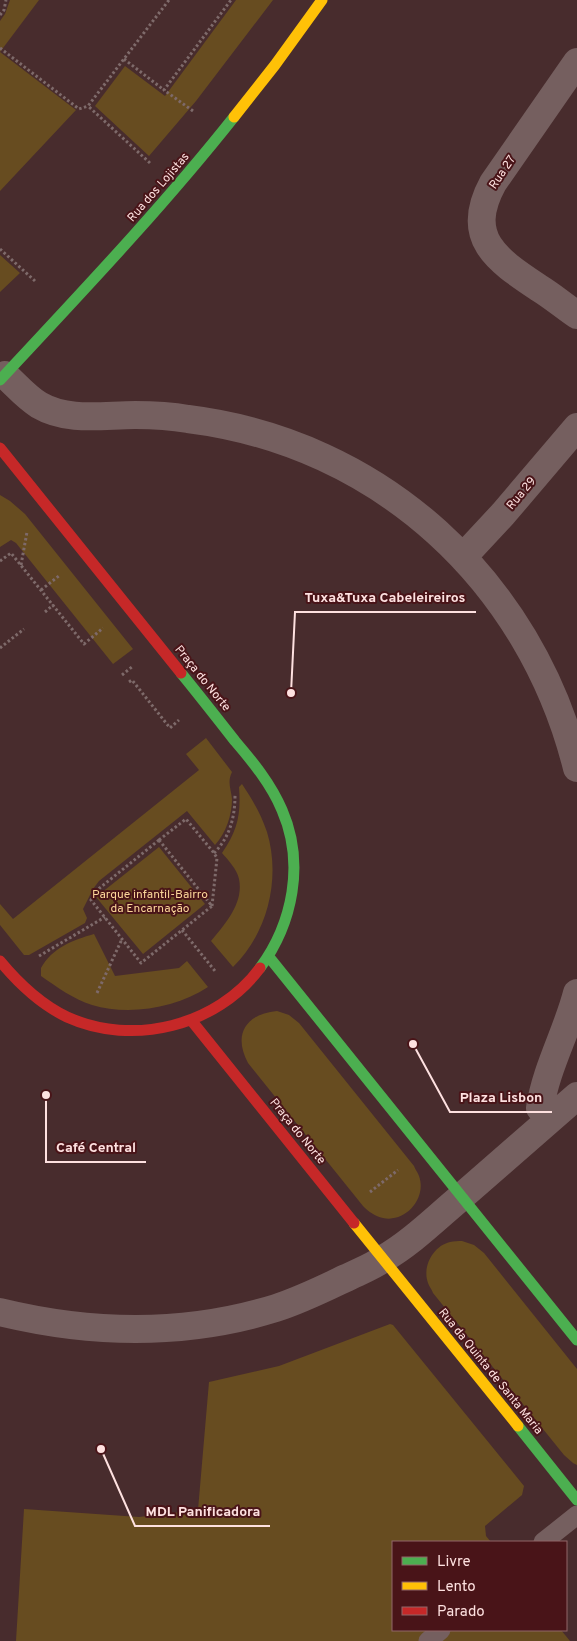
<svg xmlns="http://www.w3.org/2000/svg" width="577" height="1641" font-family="Overpass,sans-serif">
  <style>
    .green { fill: #674c20 }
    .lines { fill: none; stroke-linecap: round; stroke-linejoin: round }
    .path { stroke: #7e6a6a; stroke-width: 3; stroke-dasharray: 2.5 2.5; stroke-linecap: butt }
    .lane { stroke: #755f5f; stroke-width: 19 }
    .street { stroke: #755f5f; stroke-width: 28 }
    .fast { stroke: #4caf50; stroke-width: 11 }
    .slow { stroke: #ffc107; stroke-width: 11 }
    .jam { stroke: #c62828; stroke-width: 11 }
    .labels { text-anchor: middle; stroke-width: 4; stroke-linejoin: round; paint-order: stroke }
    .street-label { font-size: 12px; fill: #fee1e0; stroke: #491418 }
    .park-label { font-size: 12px; fill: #fbd699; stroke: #491418 }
    .leader { fill: none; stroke: #fee1e0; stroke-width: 2 }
    .callout-dot { fill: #fee1e0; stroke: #491418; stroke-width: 2 }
    .callout-label { font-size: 14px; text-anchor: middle; font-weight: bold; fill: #fee1e0; stroke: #491418; stroke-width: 4; stroke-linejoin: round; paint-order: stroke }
  </style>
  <rect width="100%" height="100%" fill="#482c2d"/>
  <!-- green -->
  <path class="green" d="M10,0h29l-39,52 76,58 -76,81v-170l5,-7z
    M236,0h37l-77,101 -47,55 -54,-50 30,-40 40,30z
    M0,255l20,18 -20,19z
    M0,495l10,6 15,13 108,135 -20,15 -97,-121 -5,-3 -11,7z
    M206,738l26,34c-5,10 -1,17 0,27 0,16 -6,34 -17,46l-28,-34 -88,70 -6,8 -10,20 4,9 -2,5 -56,32h-5l-24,-30v-21l13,15 186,-149 -13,-16z
    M242,784c10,15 19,30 25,48 14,46 1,101 -34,135l-22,-26c14,-17 33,-38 28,-62 -2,-10 -11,-19 -17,-26 16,-23 19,-39 17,-66z
    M159,847l46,57 -62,50 -47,-57z
    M94,934l21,42 64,-8 8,-7 21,26c-32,21 -79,29 -116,18 -19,-6 -35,-18 -51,-29v-8c11,-20 32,-28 53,-34z
    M277,1011l12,4 10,8 115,143c1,3 4,7 5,10 8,22 -13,47 -36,42 -8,-2 -14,-6 -20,-12l-115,-143c-15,-28 -3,-49 29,-52z
    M462,1241l12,4 10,8 93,116v96l-4,-2 -9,-8 -131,-162c-1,-3 -4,-7 -5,-10 -6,-16 5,-37 22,-41 4,-1 8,-1 12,-1z
    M390,1324l3,1 131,161 -2,9 -37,31 1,10 5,6h-98v88h168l9,11h-554l8,-132 115,8 59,-7 11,-128 70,-16z"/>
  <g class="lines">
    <!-- path -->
    <path class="path" d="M0,15l4,-5 2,-10
      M0,48l79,61 9,-3
      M124,59l40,31
      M193,111l-29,-21 67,-90
      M150,163l-62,-57 81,-106
      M0,249l35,32
      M0,561l11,-8 73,91 19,-16
      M21,565l6,-33
      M41,590l19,-15
      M45,612l8,-7
      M0,648l24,-19
      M122,675l11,-9
      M129,682l3,-2 38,48 9,-8
      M159,840l53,66 -71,57 -50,-63 5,-9z
      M159,840l27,-21 28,34 3,5 -5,48
      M214,853c16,-16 21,-36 21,-58
      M182,930l33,41
      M39,956l66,-39
      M97,993l25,-54
      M370,1192l28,-22"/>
    <!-- lane -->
    <path class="lane" d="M543,1542l34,-27
      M428,1641l13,-11"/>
    <!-- street -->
    <path class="street" d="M577,62l-84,121c-30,55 4,77 46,105 13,8 25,18 38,27
      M5,375c11,10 21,22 34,30 29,17 64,10 96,10 18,0 36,1 53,4 193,24 342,162 389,349
      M463,557l40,-43 74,-87
      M550,1119l-10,-11c6,-40 27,-76 37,-115
      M0,1312c91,22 186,24 276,-4 25,-8 47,-19 70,-30 12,-6 26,-11 37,-19 28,-16 52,-40 77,-61 39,-34 78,-68 117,-102"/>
    <!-- fast -->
    <path class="fast" d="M0,380c80,-86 161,-171 234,-263
      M181,673c18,22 36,45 54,68 18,21 36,43 47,69 23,53 11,113 -22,158
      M269,957l308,383
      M518,1426l59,74"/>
    <!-- slow -->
    <path class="slow" d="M234,117l41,-52 47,-65
      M354,1223l164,203"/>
    <!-- jam -->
    <path class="jam" d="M0,448l181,225
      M0,961c19,23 40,43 67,56 66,30 150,9 193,-49
      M191,1020l163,203"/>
  </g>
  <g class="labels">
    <!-- street labels -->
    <g class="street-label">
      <text transform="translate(502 172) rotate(-56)" y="4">Rua 27</text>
      <text transform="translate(158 187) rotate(-49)" y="4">Rua dos Lojistas</text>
      <text transform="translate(521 493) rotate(-50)" y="4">Rua 29</text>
      <text transform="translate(203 678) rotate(51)" y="4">Praça do Norte</text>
      <text transform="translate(298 1131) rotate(51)" y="4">Praça do Norte</text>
      <text transform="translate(491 1371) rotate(51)" y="4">Rua da Quinta de Santa Maria</text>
    </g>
    <!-- park labels -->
    <g class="park-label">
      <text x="150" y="898">Parque infantil-Bairro<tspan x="150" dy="14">da Encarnação</tspan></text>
    </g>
  </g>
  <!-- callouts -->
  <path class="leader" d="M291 693L295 612H476M413 1044L450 1112H552M46 1095L46 1162H146M101 1449L135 1526H270"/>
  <g class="callout-dot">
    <circle cx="291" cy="693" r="5"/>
    <circle cx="413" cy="1044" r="5"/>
    <circle cx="46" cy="1095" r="5"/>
    <circle cx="101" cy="1449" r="5"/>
  </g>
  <g class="callout-label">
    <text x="385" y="602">Tuxa&amp;Tuxa Cabeleireiros</text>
    <text x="501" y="1102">Plaza Lisbon</text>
    <text x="96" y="1152">Café Central</text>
    <text x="203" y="1516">MDL Panificadora</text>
  </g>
  <!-- legend -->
  <rect x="392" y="1541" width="175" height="90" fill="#491418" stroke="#916668"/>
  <rect x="402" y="1557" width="25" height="8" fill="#4caf50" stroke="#916668"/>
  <text x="437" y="1566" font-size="15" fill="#fee1e0">Livre</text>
  <rect x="402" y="1582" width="25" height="8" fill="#ffc107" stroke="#916668"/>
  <text x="437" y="1591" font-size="15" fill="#fee1e0">Lento</text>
  <rect x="402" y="1607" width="25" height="8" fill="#c62828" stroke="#916668"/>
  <text x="437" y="1616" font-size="15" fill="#fee1e0">Parado</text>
</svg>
